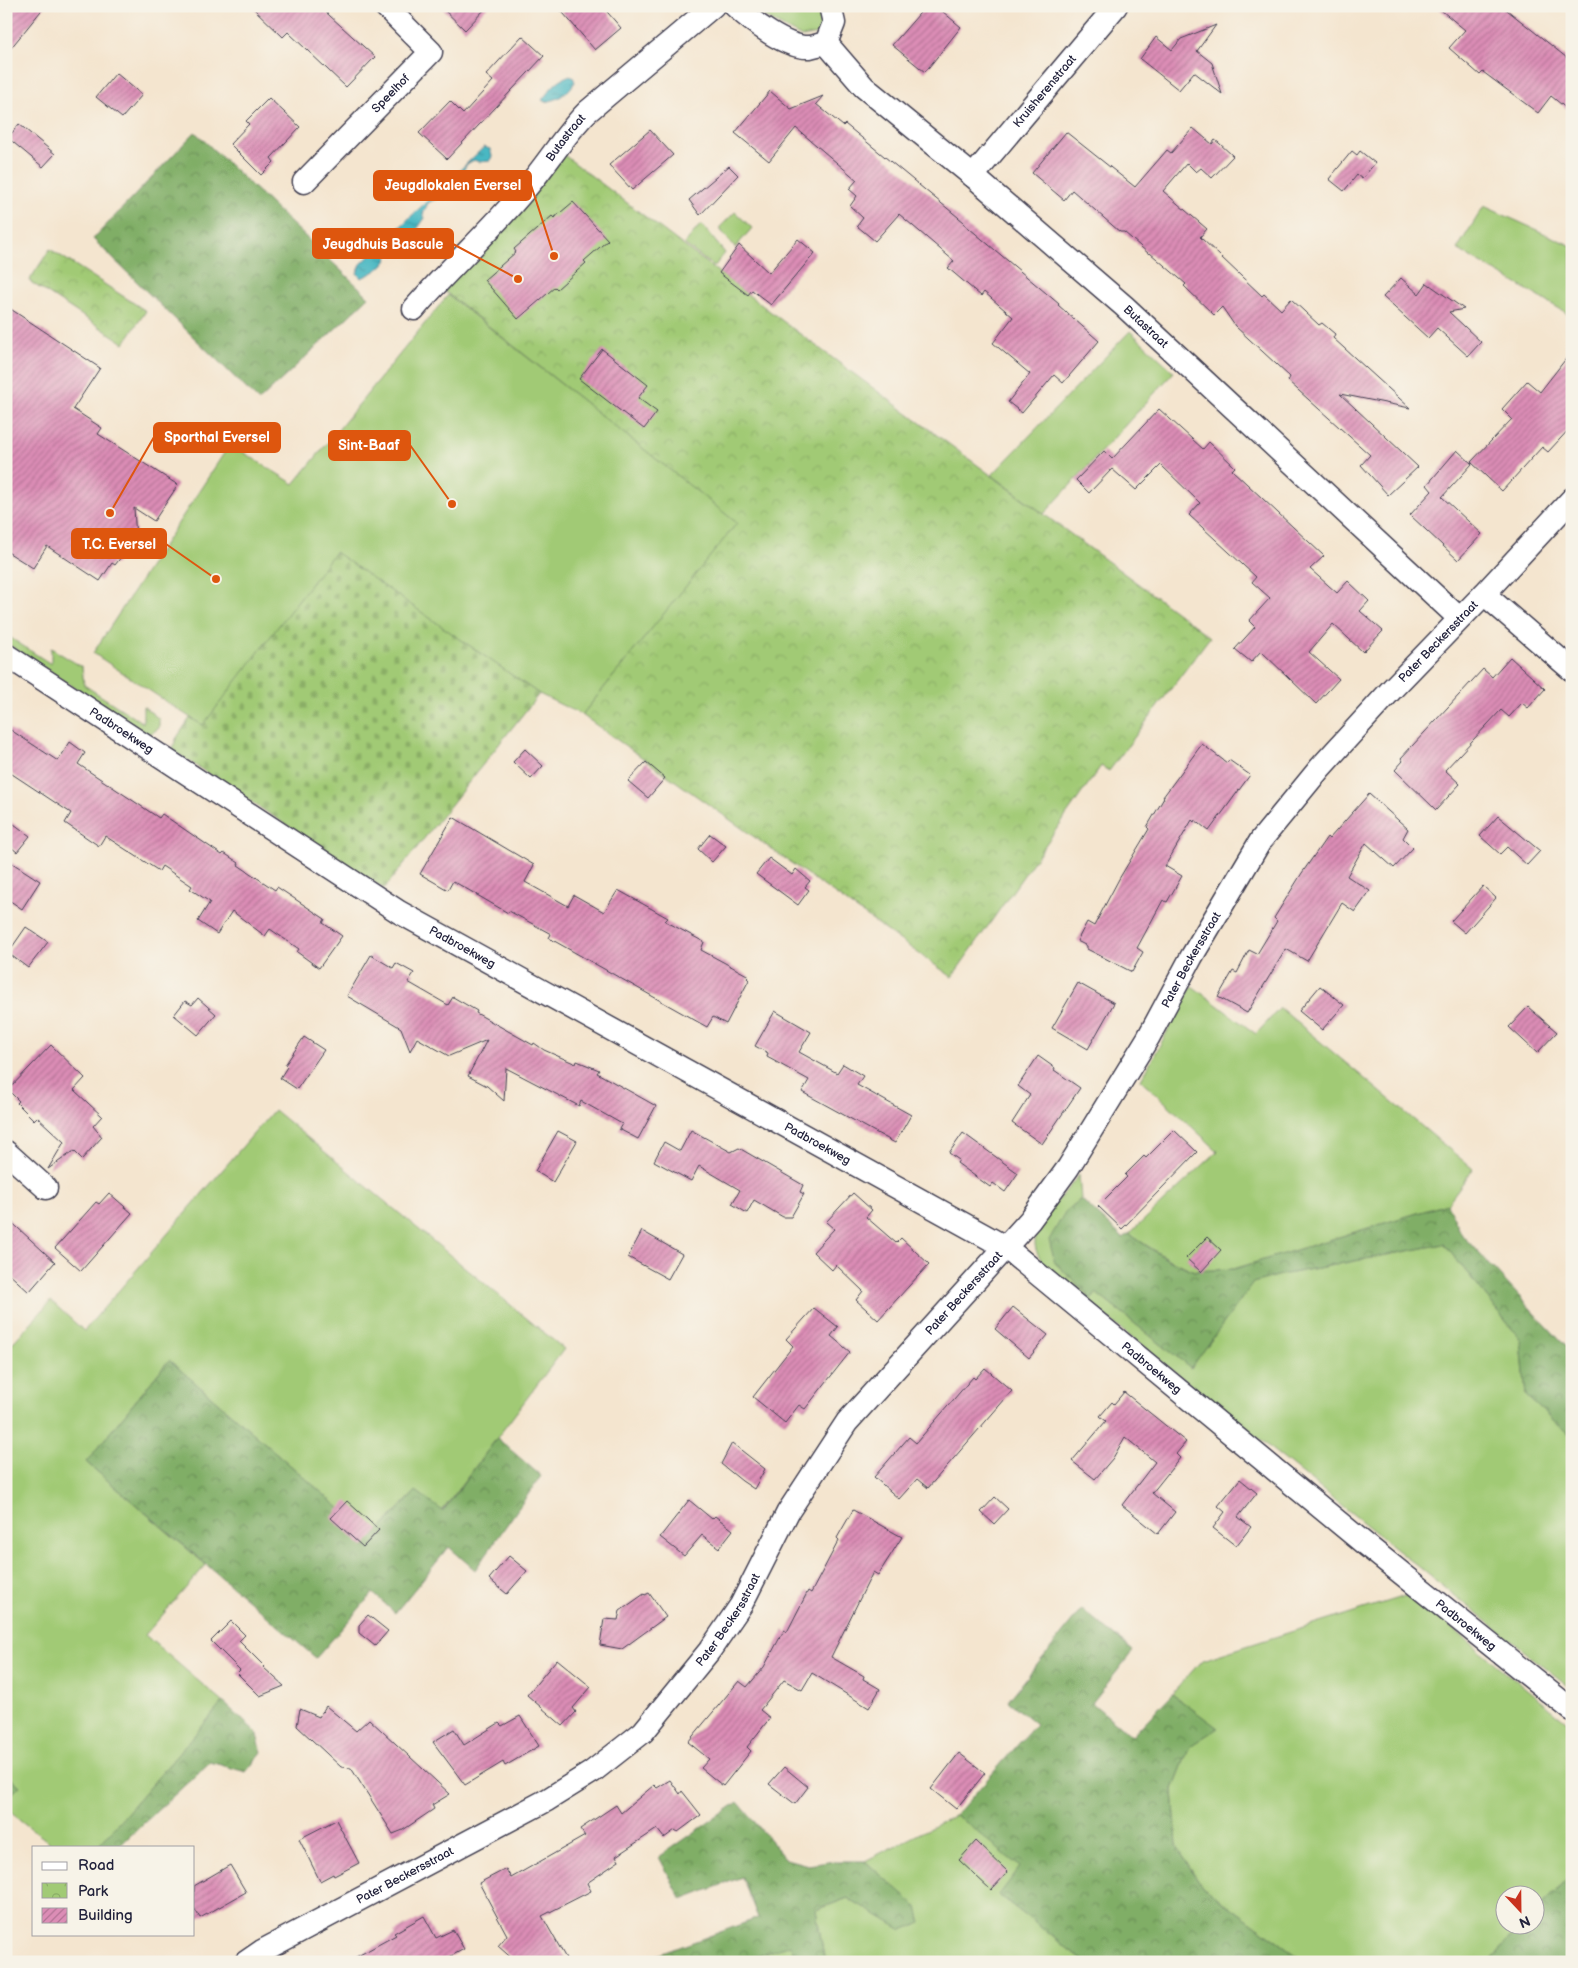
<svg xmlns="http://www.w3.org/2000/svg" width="1578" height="1968" font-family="'Balsamiq Sans',sans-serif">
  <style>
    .green { fill: #a1ca75; stroke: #627658 }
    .forest { fill: url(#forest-crowns); stroke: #516850 }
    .cemetery { fill: url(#cemetery-stones); stroke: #627658 }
    .park { fill: url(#park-crowns); stroke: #627658 }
    .water { fill: url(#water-ripples); stroke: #366d7f }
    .building { fill: url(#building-hatch) }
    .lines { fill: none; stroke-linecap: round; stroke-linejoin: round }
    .street-casing { stroke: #423f51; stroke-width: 25 }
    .street { stroke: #fff; stroke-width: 22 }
    .labels { text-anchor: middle; stroke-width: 4; stroke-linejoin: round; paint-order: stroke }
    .street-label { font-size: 12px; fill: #22223b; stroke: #f7f3e8 }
    .leader { fill: none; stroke: #de560e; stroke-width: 2 }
    .callout-dot { fill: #de560e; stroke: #f7f3e8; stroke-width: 2 }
    .callout { fill: #de560e; stroke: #de560e; stroke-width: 2 }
    .callout-label { font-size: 14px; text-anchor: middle; font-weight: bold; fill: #fff }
  </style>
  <defs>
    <pattern id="forest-crowns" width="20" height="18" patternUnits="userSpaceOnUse" patternTransform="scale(1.25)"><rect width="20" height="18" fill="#80ae66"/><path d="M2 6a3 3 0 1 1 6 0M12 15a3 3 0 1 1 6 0" fill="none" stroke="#688d55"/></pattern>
    <pattern id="cemetery-stones" width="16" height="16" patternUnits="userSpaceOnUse" patternTransform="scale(1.25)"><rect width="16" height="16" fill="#a1ca75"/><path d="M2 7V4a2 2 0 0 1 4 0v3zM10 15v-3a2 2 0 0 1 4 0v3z" fill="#8aad66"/></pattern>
    <pattern id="park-crowns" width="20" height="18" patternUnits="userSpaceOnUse" patternTransform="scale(1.25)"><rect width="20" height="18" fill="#a1ca75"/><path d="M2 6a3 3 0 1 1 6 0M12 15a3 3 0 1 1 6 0" fill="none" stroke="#8aad66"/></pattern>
    <pattern id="water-ripples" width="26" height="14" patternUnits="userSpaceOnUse" patternTransform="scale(1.25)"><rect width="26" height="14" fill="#4ab8c3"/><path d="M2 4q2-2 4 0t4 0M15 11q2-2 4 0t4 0" fill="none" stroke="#3d95a0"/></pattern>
    <pattern id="building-hatch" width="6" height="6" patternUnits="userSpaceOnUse" patternTransform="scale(1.25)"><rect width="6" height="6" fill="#dc8db6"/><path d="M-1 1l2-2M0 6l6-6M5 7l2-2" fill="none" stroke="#b27395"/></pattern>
  </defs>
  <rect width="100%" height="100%" fill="#f7f3e8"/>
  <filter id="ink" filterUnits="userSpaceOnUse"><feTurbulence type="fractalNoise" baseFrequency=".02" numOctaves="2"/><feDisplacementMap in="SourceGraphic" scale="10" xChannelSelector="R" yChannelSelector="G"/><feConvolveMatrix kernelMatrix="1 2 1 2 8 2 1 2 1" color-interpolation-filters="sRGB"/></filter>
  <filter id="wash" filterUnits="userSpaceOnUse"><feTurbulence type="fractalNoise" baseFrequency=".0096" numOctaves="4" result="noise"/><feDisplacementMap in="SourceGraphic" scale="20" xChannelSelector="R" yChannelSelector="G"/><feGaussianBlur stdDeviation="1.12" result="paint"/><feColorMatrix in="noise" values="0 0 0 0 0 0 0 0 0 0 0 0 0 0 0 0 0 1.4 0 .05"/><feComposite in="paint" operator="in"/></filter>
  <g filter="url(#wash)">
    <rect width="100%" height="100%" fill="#f4e5cf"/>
    <!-- green -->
    <path class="green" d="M749,6h73l4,11 -8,17 -16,3 -32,-17z
      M1484,206l88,40v70l-115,-67z
      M735,212l17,16 -17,20 -16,-20z
      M701,224l24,29 -11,14 -30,-23z
      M448,295l290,228 -156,192 -43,-21 -204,-141 -132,173 -110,-73 137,-209 64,40z
      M1130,331l44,41 -130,142 -52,-39z
      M6,635l45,29v-16l31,19 2,18 59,38v-17l16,13v9l-7,5 -6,1 -140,-91z
      M1192,986l64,48 24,-26 193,161 -26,35 -213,65 -39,2 -27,-12 -39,-25 89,-83 -77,-71z
      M274,1110l290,239 -122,162 -26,-20 -43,46 -204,-177 -83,102 120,103 -61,70 78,67 -125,145h-43l-49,-38v-10l14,-13 -14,-12v-424l45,-49 33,30z
      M1079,1175l2,24 -16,13 -10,51 33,31 1,7 7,-8 95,75 61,-85 29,-8 163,-31 77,96 5,56 46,41v252l-519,-414c-7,-8 -18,-21 -18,-31 -1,-21 31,-52 44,-69z
      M1411,1594l161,132v147l-36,38v-15h-30v30h16l-34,36h-182l-104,-76 -25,-39 -4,-58 17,-43 27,-18 -45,-34 30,-34z
      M956,1815l65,52 -22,28 86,67h-260l-9,-52 32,-12 18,10 24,-24 -25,-23z
      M790,1944l8,18h-57z"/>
    <!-- forest -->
    <path class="forest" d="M195,132l174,165 -110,104 -166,-162z
      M1081,1199l42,39 6,-4 39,26 27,11 39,-2 213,-65 15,31 110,118v84l-46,-41 -5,-56 -77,-96 -163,31 -28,8 -62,85 -95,-75 -7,9 -1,-8 -33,-31 -6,-23 16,-28z
      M169,1360l204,177 43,-46 27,20 54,-73 44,38 -66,94 -26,-23 -54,66 -22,-20 -57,65 -230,-196z
      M1082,1609l51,42 -41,52 40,33 40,-42 46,34 -28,18 -17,43 4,58 25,39 104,76h-221l-86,-67 21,-28 -64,-52 80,-91 -28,-23z
      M223,1702l33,30 6,20 -16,20 -36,-10 -92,85h-16l-2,-3z
      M6,1774l14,12 -14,13z
      M738,1802l48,57 22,6 28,-4h29l52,46 4,16 -19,7 -54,-32 -32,12 9,52h-27l-8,-17 -49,17h-102l119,-44 -16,-41 -60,23 -23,-43z
      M1572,1873v89h-84l34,-36h14v-15z"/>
    <!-- cemetery -->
    <path class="cemetery" d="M335,552l204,142 -155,195 -212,-139 4,-11 14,-21 13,7z"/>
    <!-- park -->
    <path class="park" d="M560,152l232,176 418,309 -101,134 -8,-5 -149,211 -370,-262 155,-192 -298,-236z
      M50,249l96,62 -22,32 -95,-62z"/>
    <!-- water -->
    <path class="water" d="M568,76l5,1 2,5c-7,11 -17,18 -30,20l-3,-2c8,-10 14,-20 26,-24z
      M484,147l6,2 2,7 -2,5 -11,1 -5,-2 -7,4 -10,17 -1,10c-11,9 -16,5 -28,12l-5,11 2,4 -10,14c-11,2 -18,0 -28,10 -1,4 1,7 1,12 0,12 -17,20 -27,24l-4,-5 4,-9z"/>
    <g id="blocks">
      <!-- building -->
      <path class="building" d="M6,6h39l-39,48z
        M251,6h68l56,51 -29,30 -58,-55 -5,5z
        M440,6h48l-23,24z
        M557,6h45l19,22 -26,22z
        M926,6h10l25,21 -36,45 -33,-27z
        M1436,6h66l70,56v51l-21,-17 -13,17 -55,-41 -3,3 -31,-27 16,-18z
        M1216,25l-19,26 15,12 10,31 -28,-22 -15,18 -39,-31 16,-22 16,13 9,-11z
        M522,36l22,20 -97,103 -28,-26 31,-32 13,13 30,-33 -7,-6z
        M116,73l26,22 -20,23 -26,-21z
        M770,91l21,18 32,-13 -7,8 27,22 2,-2 119,98 -1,1 96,81 -1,1 41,36 -36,42 -9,-8 -32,38 -14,-11 22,-28 -37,-31 20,-26 -29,-25 -3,4 -33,-28 6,-7 -55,-47 -24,27 -18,-15 6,-8 -13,-12 7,-10 -8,-7 8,-9 -61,-52 -27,33 -34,-28z
        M269,98l31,29 -29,31 3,4 -13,13 -31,-31 19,-20 -3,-3z
        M19,124l36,30 -12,13 -35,-29z
        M1193,128l19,16 3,-4 4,3 14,13 -21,22 -11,-10 -5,4 -9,-9 -24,28 44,38 -7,8 62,59 2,-2 17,16 10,-11 28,26 3,-2 13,11 -2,4 77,70 -70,-14 78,73 -30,28 -27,-30 9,-10 -82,-74 2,-4 -55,-51 -13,-19 -8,8 -30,-29 2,-2 -36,-31 -1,1 -25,-22h-4l-48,-42 -8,10 -32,-27 34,-41 69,55 32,-37 4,3z
        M650,130l23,25 -41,35 -23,-25z
        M1352,151l5,4 3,-4 15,12 -13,16 -5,-4 -13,16 -15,-12z
        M729,166l9,9 -38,40 -11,-15z
        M573,202l35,38 -24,21 2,2 -29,26 -2,-2 -37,32 -34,-39 32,-28 -2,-3 38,-33 2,2z
        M798,239l17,14 -44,52 -19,-15 -4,5 -29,-22 20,-28 30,28z
        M1401,278l18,16 8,-11 37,26 -15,3 32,30 -13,14 -31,-28 -9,10 -45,-41z
        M6,306l94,62 -27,41 29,19 -4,6 80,51 -24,36 -20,-13 2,30 -21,27 -3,-2 -12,18 -53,-35 -14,22 -27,-17z
        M602,349l46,36 -10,13 19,14 -13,17 -65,-50z
        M1572,351v75l-24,26 -6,-5 -40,44 -31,-29 41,-43 -10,-10 25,-28 13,11z
        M1159,409l44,40 6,-7 26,25 -3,3 92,86 -14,13 27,24 11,-12 21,20 -9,10 23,20 -20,21 -30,-28 -24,28 30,27 -23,25 -55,-53 -10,11 -16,-13 20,-22 -6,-6 21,-23 -18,-16 4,-5 -67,-62 11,-12 -39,-38 -25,25 -24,-21 -23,24 -13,-13 28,-29 8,8z
        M1457,450l15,14 -30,33 40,37 -24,26 -48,-45 22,-24 -5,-6z
        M1510,657l35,32 -17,19 -6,-5 -13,14 -8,-7 -56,60 15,14 -24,26 -41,-40 8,-9 -2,-3 82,-89 9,8z
        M6,727l52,34 12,-19 15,11 -7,11 81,54 3,-4 60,41 2,-2 15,10 -1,2 37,25 2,-3 48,32 -2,4 19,13 -23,32 -22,-16 2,-3 -29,-20 -5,7 -33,-25 -15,23 -19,-13 12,-19 -20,-13 2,-3 -30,-20 -3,5 -54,-35 -6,10 -34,-23 6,-10 -65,-43z
        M1202,744l25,19 2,-3 21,15 -41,56 -14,-11 -1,2 -2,-2 -27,46 17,10 -15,26 -4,-2 -26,48 6,4 -11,20 -45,-23v-3l-10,-5 10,-19 7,4 25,-47 30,-50 -2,-2 17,-29 -1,-1z
        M525,749l18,17 -12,13 -18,-17z
        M646,762l19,16 -17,20 -20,-17z
        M1369,794l39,35 -5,9 10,10 -19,20 -28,-25 -19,33 23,15 -15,21 -13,-9 -35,58 -21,-12 -39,64 -29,-16 15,-26 4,2 12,-23 8,4 20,-33 -3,-3 28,-45 25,-36 2,2z
        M1498,816l42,35 -13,14 -20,-18 -7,7 -20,-18z
        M453,817l81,48 -9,17 43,24 6,-11 30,17 14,-22 50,28 -3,3 39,21 -3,8 48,26 -2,2 2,2 -23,44 -13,-7 -6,10 -158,-89 2,-4 -42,-23 -1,2 -55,-32 -5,9 -28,-16z
        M6,818l24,18 -13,16 -11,-9z
        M710,834l16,12 -14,16 -14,-13z
        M769,858l23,17 4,-6 14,12 -5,6 4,3 -11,15 -42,-31z
        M6,859l34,22 -18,28 -16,-11z
        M1483,886l13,12 -31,35 -14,-12z
        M26,927l22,15 -20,26 -20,-15z
        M371,955l22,13 3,-5 18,10 -6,9 40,23 5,-8 24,14 -1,2 57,32 1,-2 10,7 32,14 1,-3 22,9 -2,3 59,33 -18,33 -19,-10 3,-5 -41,-23 -2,5 -73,-38 -2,33 -17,-15 -19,-10 19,-36 -38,16 -32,-18 -7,13 -9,-23 -54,-32z
        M1078,983l36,20 -26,46 -36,-21z
        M1320,986l24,19 -22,25 -23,-19z
        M198,998l18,16 -18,21 -24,-20 11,-14 7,4z
        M1528,1007l29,25 -20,21 -28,-26z
        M775,1011l36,21 -12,20 38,21 6,-9 20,12 -6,9 54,30 -16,28 -93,-51 7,-12 -42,-23 1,-4 -13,-7z
        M304,1037l20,13 -27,39 -17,-11 7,-11 -2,-2z
        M51,1045l34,33 -11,12 28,26 -9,10 9,11 -20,22 -8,-8 -26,18 16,-27 -27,-25 -3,3 -17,-17 2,-2 -11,-11z
        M1038,1056l17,12 -1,2 26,18 -38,56 -30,-21 18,-28 -12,-9z
        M691,1130l40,22 8,-4 64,37 -3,7 4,2 -13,23h-8l-29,-17 -7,13 -15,-9 8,-14 -41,-24 -8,15 -37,-20 10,-19 16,9z
        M1174,1130l23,22 -75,77 -24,-23 29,-29 -2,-2 19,-19 2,2z
        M558,1131l19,10 -24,41 -18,-11z
        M963,1133l55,40 -13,19 -12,-9 -3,4 -33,-24 2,-3 -10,-7z
        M109,1193l23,20 -51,58 -26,-23 41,-46 3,2z
        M853,1193l19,17 -6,7 30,26 5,-5 28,26 -51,56 -22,-20 7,-9 -27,-26 -4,5 -19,-18 21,-23 -8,-7z
        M6,1217l49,45 -26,30 -23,-21z
        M642,1231l40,23 -14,25 -40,-22z
        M1207,1237l14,13 -20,22 -15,-14z
        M1013,1307l35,28 -19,23 -34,-29z
        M814,1308l24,19 -7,9 19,16 -45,57 -6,-4 -14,18 -32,-26 40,-51 -7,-7z
        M985,1368l27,23 -84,97 -11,-9 -18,20 -25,-22 35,-40 7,6 57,-66 2,2z
        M1124,1392l62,50 -10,12 4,4 -28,35 23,19 -17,22 -36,-29 33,-43 -30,-25 -12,21 -18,21 -23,-18 34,-40 -6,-5 12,-14 2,2z
        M732,1443l33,26 -11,20 -12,-8 -21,-17z
        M1240,1479l17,14 -19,24 13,10 -15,19 -23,-18 12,-16 -7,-6z
        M995,1497l13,12 -14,15 -13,-12z
        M689,1500l23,19 3,-3 18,14 -14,18 -17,-13 -18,21 -24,-19z
        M347,1501l32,29 -16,17 -32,-29z
        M853,1510l49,27 -24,38 -5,-3 -42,85 33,19 -1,3 17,10 -11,19 -57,-35 -10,17 -18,-10 -24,30 10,8 -23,29 4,4 -28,35 -22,-18 8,-9 -21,-17 51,-61 8,6 17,-20 20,-37 3,2 21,-41 3,2 28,-53 -2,-2z
        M509,1556l18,15 -20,23 -18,-15z
        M649,1593l17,24 -44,32 -22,-4 4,-26 14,1 2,-9 24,-17 1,1z
        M368,1615l20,16 -13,15 -16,-13v-8z
        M231,1621l14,14 -6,6 26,26 -1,1 20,18 -24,10 -23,-23 3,-3 -29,-29z
        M557,1659l34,28 -18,21 3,4 -13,14 -36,-31z
        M326,1706l30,25 13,-12 81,75 -18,11 2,4 -31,21 -10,4 -42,-66 -10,-1 -44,-41 3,-17 19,8z
        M520,1716l19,30 -34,20 -2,-4 -38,23 -32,-43 21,-13 10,16 35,-22 3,3z
        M959,1753l26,20 -29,36 -25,-20z
        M784,1767l24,20 -13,17 -26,-20z
        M670,1780l10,14 2,-3 19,24 -23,17 -3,-2 -11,8 -7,-9 -41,27 3,5 -32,22 4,8 -49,25 26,46h-52l-18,-16 9,-11 -28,-52 27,-14 5,9 74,-42 -5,-7 36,-24 5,8 33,-28 3,3z
        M336,1820l23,43 -25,13 -1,-2 -13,7 -21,-42z
        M976,1841l32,31 -17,18 -32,-30z
        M230,1865l16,27 -46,26 -6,-10v-22z
        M424,1916l12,22 17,-8 11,19 -24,13h-93l49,-27 -2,-2z"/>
    </g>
  </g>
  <g filter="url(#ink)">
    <use href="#blocks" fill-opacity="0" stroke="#423f51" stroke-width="1"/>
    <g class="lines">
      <defs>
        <g id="street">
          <path d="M735,6c16,15 52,43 75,41 5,-1 11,-3 16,-4l8,-20 -4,-17"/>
          <path id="s1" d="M826,43l38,44 109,89 151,130 335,312"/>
          <path id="s2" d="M973,176l143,-170"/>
          <path id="s3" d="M304,182l127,-130 -46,-46"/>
          <path id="s4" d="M414,309c36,-42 78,-79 113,-122 21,-24 37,-52 60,-75l126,-106"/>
          <path d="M1484,594l88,76"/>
          <path id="s5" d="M6,655l393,257 606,335 360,297 207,166"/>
          <path d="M6,1152l40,36"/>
          <path id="s6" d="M246,1962l16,-11 285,-151 45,-28 51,-40 67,-82 31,-45 47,-93 59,-90 183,-202 38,-52 80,-130 44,-82 69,-116 59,-72 73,-80 91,-94 88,-95"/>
        </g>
      </defs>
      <!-- street casing -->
      <use href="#street" class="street-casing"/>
      <!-- street -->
      <use href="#street" class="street"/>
    </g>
  </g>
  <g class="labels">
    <!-- street labels -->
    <g class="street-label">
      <text dy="4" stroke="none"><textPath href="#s2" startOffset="111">Kruisherenstraat</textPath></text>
      <text dy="4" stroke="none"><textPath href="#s3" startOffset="124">Speelhof</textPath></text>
      <text dy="4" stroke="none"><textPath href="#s4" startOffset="229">Butastraat</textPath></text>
      <text dy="4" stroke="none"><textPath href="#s1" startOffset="428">Butastraat</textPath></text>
      <text dy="4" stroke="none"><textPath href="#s6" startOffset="1816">Pater Beckersstraat</textPath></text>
      <text dy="4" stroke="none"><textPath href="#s5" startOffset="138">Padbroekweg</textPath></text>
      <text dy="4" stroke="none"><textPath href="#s5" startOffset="542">Padbroekweg</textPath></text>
      <text dy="4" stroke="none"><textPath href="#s6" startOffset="1411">Pater Beckersstraat</textPath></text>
      <text dy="4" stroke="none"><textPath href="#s5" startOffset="948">Padbroekweg</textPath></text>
      <text dy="4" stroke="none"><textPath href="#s6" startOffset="1006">Pater Beckersstraat</textPath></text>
      <text dy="4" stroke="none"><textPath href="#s5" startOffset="1352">Padbroekweg</textPath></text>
      <text dy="4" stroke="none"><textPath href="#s6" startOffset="601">Pater Beckersstraat</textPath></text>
      <text dy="4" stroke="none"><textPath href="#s5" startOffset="1758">Padbroekweg</textPath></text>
      <text dy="4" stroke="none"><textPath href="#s6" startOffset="181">Pater Beckersstraat</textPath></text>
    </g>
  </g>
  <!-- callouts -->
  <path class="leader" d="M554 256L531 185M518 279L453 244M110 513L154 437M452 504L410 445M216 579L166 544"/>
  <g class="callout-dot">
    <circle cx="554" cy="256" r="5"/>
    <circle cx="518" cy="279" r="5"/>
    <circle cx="110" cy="513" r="5"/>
    <circle cx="452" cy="504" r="5"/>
    <circle cx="216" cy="579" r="5"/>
  </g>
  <g class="callout">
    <rect x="374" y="171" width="157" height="29" rx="5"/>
    <rect x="313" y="229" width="140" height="29" rx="5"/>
    <rect x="154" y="423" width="126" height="29" rx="5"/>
    <rect x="329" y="431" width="81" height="29" rx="5"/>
    <rect x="72" y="529" width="94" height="29" rx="5"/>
  </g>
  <g class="callout-label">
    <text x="453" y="190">Jeugdlokalen Eversel</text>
    <text x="383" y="249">Jeugdhuis Bascule</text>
    <text x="217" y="442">Sporthal Eversel</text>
    <text x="369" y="450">Sint-Baaf</text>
    <text x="119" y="549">T.C. Eversel</text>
  </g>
  <!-- margin -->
  <rect width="1578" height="1968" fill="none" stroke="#f7f3e8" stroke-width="25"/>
  <!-- legend -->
  <rect x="32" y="1846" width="162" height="90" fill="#f7f3e8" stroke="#a29fa3"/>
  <rect x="42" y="1862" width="25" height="8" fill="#ffffff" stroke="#a29fa3"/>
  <text x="78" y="1870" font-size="15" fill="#22223b">Road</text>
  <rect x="42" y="1883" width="25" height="15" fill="url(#park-crowns)" stroke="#a29fa3"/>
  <text x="78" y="1896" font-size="15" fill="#22223b">Park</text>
  <rect x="42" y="1908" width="25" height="15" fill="url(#building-hatch)" stroke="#a29fa3"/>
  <text x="78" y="1920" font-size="15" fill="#22223b">Building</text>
  <!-- north arrow -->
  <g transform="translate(1520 1910) rotate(158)"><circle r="24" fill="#f7f3e8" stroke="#a29fa3"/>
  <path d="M0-4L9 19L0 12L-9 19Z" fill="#c8321e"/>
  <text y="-8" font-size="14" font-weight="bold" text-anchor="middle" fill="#22223b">N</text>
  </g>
</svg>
